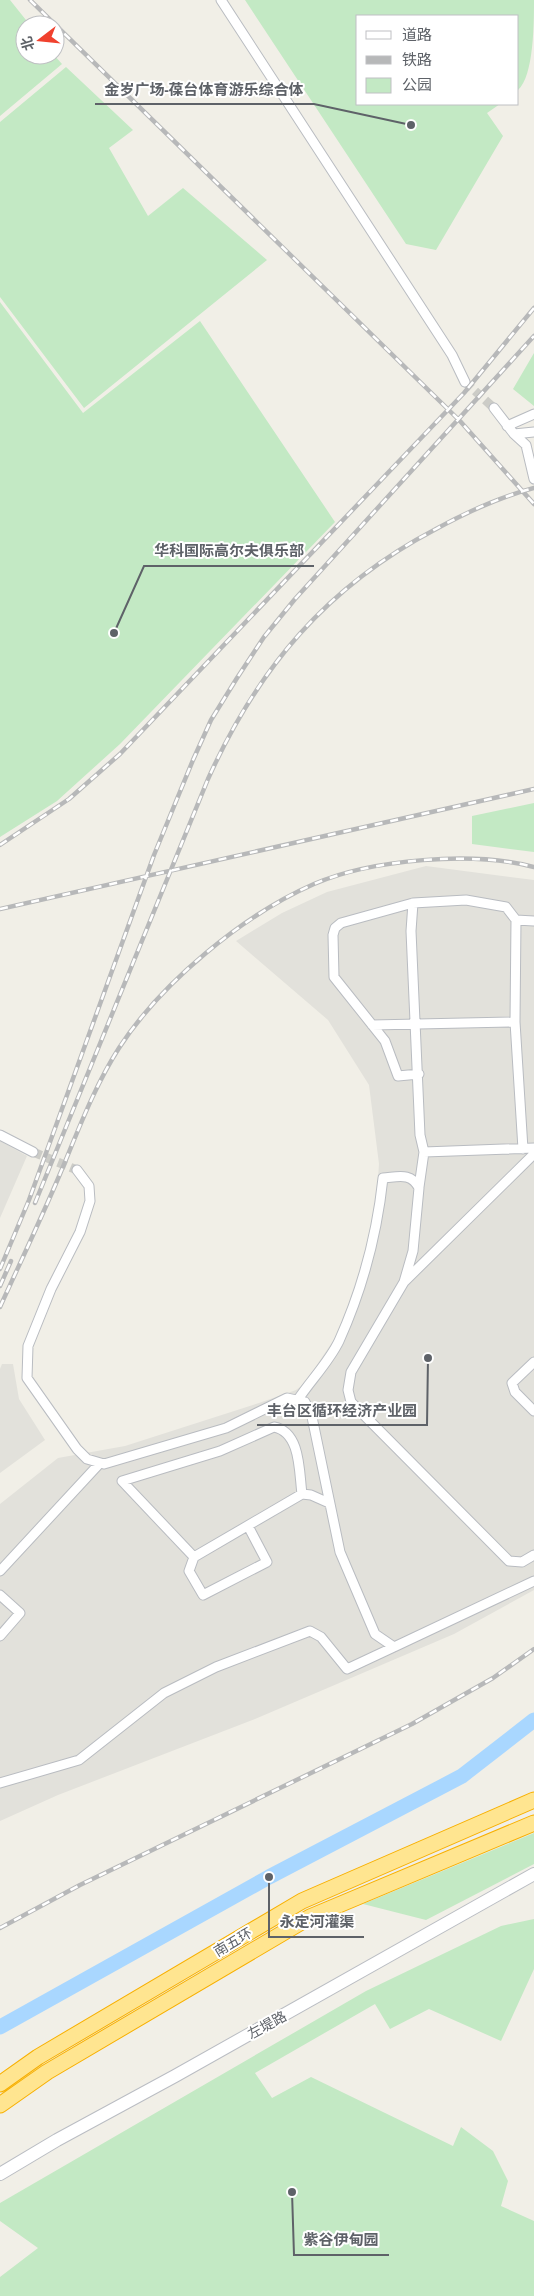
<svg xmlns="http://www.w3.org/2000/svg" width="534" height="2296" font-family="'Archivo Narrow','Noto Sans SC',sans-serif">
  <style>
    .industrial { fill: #e2e1db }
    .green { fill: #c3e9c4 }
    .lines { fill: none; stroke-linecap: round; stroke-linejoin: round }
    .river { stroke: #a9d7ff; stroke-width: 15 }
    .minor-tunnel { stroke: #ccccc7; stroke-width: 9; stroke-dasharray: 9 4.5; stroke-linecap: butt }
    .minor-casing { stroke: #b9bcc1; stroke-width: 11 }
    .secondary-casing { stroke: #babdc3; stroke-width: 14 }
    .motorway-casing { stroke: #f8b000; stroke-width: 17 }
    .minor { stroke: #fff; stroke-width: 9 }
    .secondary { stroke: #fff; stroke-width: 12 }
    .motorway { stroke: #ffe590; stroke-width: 15 }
    .rail-casing { stroke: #b7b8b9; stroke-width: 4.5 }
    .rail { stroke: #fff; stroke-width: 2.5; stroke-dasharray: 8; stroke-linecap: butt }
    .labels { text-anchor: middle; stroke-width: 4; stroke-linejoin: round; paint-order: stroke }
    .street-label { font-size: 14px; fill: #5e6268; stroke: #fff }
    .leader { fill: none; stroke: #5e6268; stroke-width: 2 }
    .callout-dot { fill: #5e6268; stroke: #fff; stroke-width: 2 }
    .callout-label { font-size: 15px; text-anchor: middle; font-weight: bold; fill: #5e6268; stroke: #fff; stroke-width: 4; stroke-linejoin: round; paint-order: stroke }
  </style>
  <rect width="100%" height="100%" fill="#f1efe7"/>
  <!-- industrial -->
  <path class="industrial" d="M426,866l108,14v710l-80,44 -199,85 -197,76 -58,26v-317l58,-46 67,-12 134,-43 37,-13 8,-6 35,-52 19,-50 17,-59 4,-59 -10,-79 -41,-65 -92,-79 46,-28 45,-21z
    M0,1141l27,15 -27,62z
    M2,1364h11l6,35 26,41 -45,33v-104z"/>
  <!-- green -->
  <path class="green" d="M0,0h10l20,25h-5v30h29l8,9 -62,52z
    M245,0h289c0,22 0,76 -16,90v-74h-160v88h142l-13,9 16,23 -67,114 -30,-6z
    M66,67l67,63 -24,18 39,68 35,-28 84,72 -183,148 -84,-111v-175z
    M0,302l83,111 117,-92 135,201 -215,222 -63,57 -57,36z
    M534,353v53l-21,-17z
    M534,803v49l-62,-8v-28z
    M534,1833v31l-108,56 -63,-16z
    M534,1919v50l-33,72 -72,-32 -39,20 -15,-25 -120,69 17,25 39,-21 142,69 8,-19 32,24 15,30 -7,25 33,15v75h-534v-19l38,-29 -38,-27v-18l366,-212 135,-65z"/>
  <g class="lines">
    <!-- river -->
    <path class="river" d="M0,2027l269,-150 193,-101 72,-56"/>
    <!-- minor-tunnel -->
    <path class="minor-tunnel" d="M465,382l29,26
      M33,1152l44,18"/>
    <defs>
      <path id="minor" d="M221,0l231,355 13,27
        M494,408l20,26 12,11 8,34
        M507,426l27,-12
        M514,434l20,-2
        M413,903l-72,20 -6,5 -2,7 1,42 51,64 13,35 21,-2
        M516,920l-1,102 8,127
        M372,1025l143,-3
        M0,1135l33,17
        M424,1152l-4,-17 -9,-204 2,-28 53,-3 40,7 10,13 18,1
        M77,1170l12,16 1,15 -10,31 -29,57 -23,57 -1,32 50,71 10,10 17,5 122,-36 61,-30 18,4 7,15 28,135 35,82 19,13 140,-66
        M419,1187l5,-35 110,-4
        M404,1282l130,-128
        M534,1362l-22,21 3,9 19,19
        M297,1401c13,-20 32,-39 42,-60 23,-51 38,-107 44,-163 15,-1 28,-6 36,10l-6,63 -9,31 -53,90 -3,18 3,12 158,159 13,1 12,-7
        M248,1526l19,36 -64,33 -14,-24 5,-14 108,-63 9,1 18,8
        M194,1557l-72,-76 98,-30 54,-24c27,5 25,45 28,67
        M0,1571l100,-108
        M0,1595l20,18 -20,23
        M0,1783l79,-23 85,-67 52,-26 94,-36 11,6 26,32 47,-22"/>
      <path id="secondary" d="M0,2174l57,-34 118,-64 359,-202"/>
      <path id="motorway" d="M0,2084l38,-27 264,-156 232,-101
        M0,2105l47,-33 263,-155 224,-94"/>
    </defs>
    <!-- minor casing -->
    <use href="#minor" class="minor-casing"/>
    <!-- secondary casing -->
    <use href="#secondary" class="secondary-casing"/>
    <!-- motorway casing -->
    <use href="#motorway" class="motorway-casing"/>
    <!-- minor -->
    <use href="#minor" class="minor"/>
    <!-- secondary -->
    <use href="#secondary" class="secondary"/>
    <!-- motorway -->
    <use href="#motorway" class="motorway"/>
    <defs>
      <path id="rail" d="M30,0l430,421 74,83
        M0,845l69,-46 51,-45 344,-361 70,-85
        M0,909l534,-120
        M35,1203l173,-424c50,-111 119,-193 228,-250 31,-17 64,-32 98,-41
        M0,1269l29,-69 125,-345 39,-95 18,-40 26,-42 27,-41 31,-38 239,-263
        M0,1286l11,-25
        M0,1307c20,-44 41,-88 60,-133 18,-43 34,-87 59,-126 42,-65 124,-133 195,-164 58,-25 159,-33 220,-17
        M0,1928l80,-43 332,-161 81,-46 41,-29"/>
    </defs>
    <!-- rail casing -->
    <use href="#rail" class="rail-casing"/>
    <!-- rail -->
    <use href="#rail" class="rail"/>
  </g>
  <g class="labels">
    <!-- street labels -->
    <g class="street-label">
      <text transform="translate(233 1942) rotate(-31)" y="5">南五环</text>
      <text transform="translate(267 2025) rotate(-29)" y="5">左堤路</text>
    </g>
  </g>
  <!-- callouts -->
  <path class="leader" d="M411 125L314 104H95M114 633L144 566H314M428 1358L427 1425H257M269 1877L269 1937H364M292 2192L294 2255H389"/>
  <g class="callout-dot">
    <circle cx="411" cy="125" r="5"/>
    <circle cx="114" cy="633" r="5"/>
    <circle cx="428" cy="1358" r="5"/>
    <circle cx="269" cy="1877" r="5"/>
    <circle cx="292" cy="2192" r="5"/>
  </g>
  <g class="callout-label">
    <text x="204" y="95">金岁广场-葆台体育游乐综合体</text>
    <text x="229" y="556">华科国际高尔夫俱乐部</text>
    <text x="342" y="1416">丰台区循环经济产业园</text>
    <text x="317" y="1927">永定河灌渠</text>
    <text x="341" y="2245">紫谷伊甸园</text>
  </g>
  <!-- legend -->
  <rect x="356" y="15" width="162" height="90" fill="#ffffff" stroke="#bfc0c3"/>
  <rect x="366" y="31" width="25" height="8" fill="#ffffff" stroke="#bfc0c3"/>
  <text x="402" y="40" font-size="15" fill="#5e6268">道路</text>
  <rect x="366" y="56" width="25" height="8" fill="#b7b8b9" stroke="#bfc0c3"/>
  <text x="402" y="65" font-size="15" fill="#5e6268">铁路</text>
  <rect x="366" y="78" width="25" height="15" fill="#c3e9c4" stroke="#bfc0c3"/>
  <text x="402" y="90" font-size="15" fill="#5e6268">公园</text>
  <!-- north arrow -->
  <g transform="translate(40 40) rotate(254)"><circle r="24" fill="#ffffff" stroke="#bfc0c3"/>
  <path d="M0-4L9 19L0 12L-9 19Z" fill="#f0412e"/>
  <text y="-8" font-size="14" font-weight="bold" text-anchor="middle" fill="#5e6268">北</text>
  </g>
</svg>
